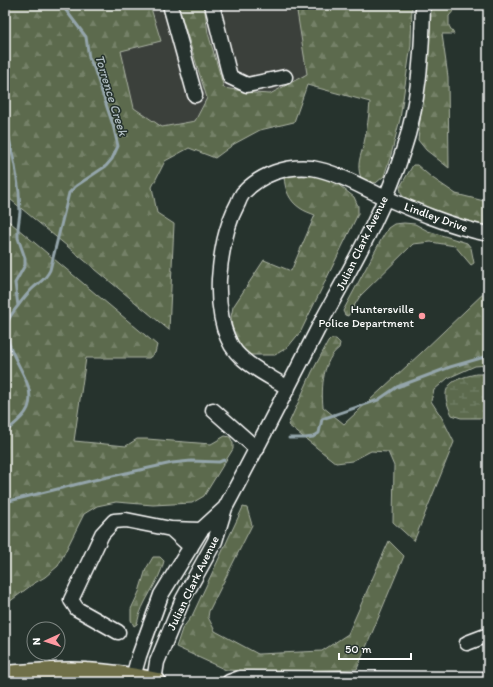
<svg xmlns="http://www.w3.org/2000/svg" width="493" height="687" font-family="Itim,sans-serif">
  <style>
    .built { fill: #3a3f3a }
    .forest { fill: url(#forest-firs); stroke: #aeb5a6 }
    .wetland { fill: url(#wetland-marsh); stroke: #aeb5a6 }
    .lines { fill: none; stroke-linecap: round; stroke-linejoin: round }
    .stream { stroke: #94a5ab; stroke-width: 3 }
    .minor-casing { stroke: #fff; stroke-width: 17 }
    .major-casing { stroke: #fff; stroke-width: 21 }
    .minor { stroke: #26332d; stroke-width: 14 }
    .major { stroke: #70704a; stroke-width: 18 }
    .poi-dot { fill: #ff9aa2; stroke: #26332d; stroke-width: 1.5 }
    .labels { text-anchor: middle; stroke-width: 3; stroke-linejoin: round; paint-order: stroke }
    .street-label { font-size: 12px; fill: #fff; stroke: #26332d }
    .poi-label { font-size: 12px; fill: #fff; stroke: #26332d; text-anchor: end }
    .water-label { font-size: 13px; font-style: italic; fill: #afbcc0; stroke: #26332d }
  </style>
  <defs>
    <pattern id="forest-firs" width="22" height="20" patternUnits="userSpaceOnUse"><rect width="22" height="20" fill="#5c6b4d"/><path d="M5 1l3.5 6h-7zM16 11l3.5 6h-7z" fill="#748168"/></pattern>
    <pattern id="wetland-marsh" width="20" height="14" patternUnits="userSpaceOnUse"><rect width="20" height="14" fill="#5c6b4d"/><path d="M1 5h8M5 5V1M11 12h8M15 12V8" fill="none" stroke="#748168"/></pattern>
  </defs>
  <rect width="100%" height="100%" fill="#26332d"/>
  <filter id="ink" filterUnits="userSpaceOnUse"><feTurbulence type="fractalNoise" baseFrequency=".025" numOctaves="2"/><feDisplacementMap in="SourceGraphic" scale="8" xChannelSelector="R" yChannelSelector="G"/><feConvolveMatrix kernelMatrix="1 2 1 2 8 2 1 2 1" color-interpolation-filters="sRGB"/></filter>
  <g filter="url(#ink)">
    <!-- built -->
    <path class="built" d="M150,5h28l29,93 -12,23 -33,6 -28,-19 -13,-57 40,-10z
      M204,5h92l11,69 -37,20 -16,-1 -30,-5 -16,-55z"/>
    <!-- forest -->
    <path class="forest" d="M5,5h145l11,36 -40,10 13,57 28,19 33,-6 12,-23 -29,-93h26l4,28 16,55 30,5 16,1 37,-20 -11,-69h116l-1,40 -11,74 -9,36 -7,21 -8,7 -8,-2 -7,-3c-5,-14 0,-22 3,-35 3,-13 5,-28 6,-41l-63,-17 -13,37 -34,8 -26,14 -19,14 -26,-10 -24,13 -13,26 5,26 17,11 -5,106 -164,-135z
      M429,5h37l-11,4 -6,7v10l5,8h-12l6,43 1,91 -23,-18 -8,-10c2,-24 6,-47 9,-70 2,-22 2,-43 2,-65z
      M413,165h4l14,12 25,17 32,8v25c-15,-2 -73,-20 -83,-29 -4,-3 -4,-6 -5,-11z
      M297,174l19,1 19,7 19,15 4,9v8l-57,117 -13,16 -13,8h-26l-7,-4 -10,-24 -1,-10 2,-10 31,-47 27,11 24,-56c-5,-2 -11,-4 -15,-7 -11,-7 -15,-19 -16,-31z
      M5,218l152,127 -2,8 -6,5h-63l-12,83 52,5 11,-7h10l64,5 14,-8 5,1 3,6v6l-29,47 -12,7 -39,2 -37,-3 -19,4 -13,8 -26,52 -13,11 -12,7 -28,21z
      M404,223l11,1 13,7 39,12 4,5 3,15 -3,2 -16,-19 -24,-4 -18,2 -53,52 -12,20 -3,-1 -2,-4 38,-71 7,-12 6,-4z
      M488,289v76l-13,1 -27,12 -14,12 -3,11 11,17 12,24 -40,99 -21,-19 1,-56 -6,-14 -17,-1 -19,10 -16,2 -48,-38 24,-53 16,-30 3,-3h5l4,4 -1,5c-16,12 -18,39 -16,59l21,17 77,-71z
      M243,507l4,1 5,17 -43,86 -1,6 7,14 43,23 64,-3 26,-17 41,-93 15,15 -47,113 -90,3 -41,-2 -50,-23 6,-18 10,-13z
      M153,557h7l4,4c-5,23 -23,40 -27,63l-3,2 -3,-6v-11l8,-17 7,-23z"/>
    <!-- wetland -->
    <path class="wetland" d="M476,374h12v44h-27l-9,-3c-14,-28 -3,-35 24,-41z"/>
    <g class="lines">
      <!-- stream -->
      <path class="stream" d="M5,120l10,46 4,26 1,20 -2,16v10l7,20v7l-10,18 3,23
        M5,432c7,-6 19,-14 23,-24 11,-28 -28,-55 -20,-87 2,-6 18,-26 24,-32 7,-7 13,-8 18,-19l19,-77 7,-7 30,-20 6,-7 6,-13 -5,-21 -19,-57 -5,-10 -3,-21 -24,-32
        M289,438h16l8,-1 6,-4 3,-14 56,-19 19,-13 53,-20 38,-11
        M5,502l89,-22 78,-17 19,-2 28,1 5,-2"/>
      <defs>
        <path id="minor" d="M170,5l25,90
          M212,5l18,72 17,8 38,-8
          M288,388c-17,-11 -39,-21 -52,-36 -15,-18 -18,-50 -17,-73 2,-26 6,-52 19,-76 1,-3 3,-7 5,-10 18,-19 44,-28 69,-25 23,4 44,16 65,26 36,16 72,32 111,40
          M213,410l44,39
          M191,547l-20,-18 30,1
          M118,632l-41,-23 -6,-9 31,-66 12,-13 12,-1 45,9
          M467,643l21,-8
          M133,677l6,-21 22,-61 40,-65 24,-22
          M154,681l3,-19 26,-63 32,-58 10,-33c34,-63 66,-127 99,-191 29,-53 61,-108 79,-166 16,-47 19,-97 20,-146
          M229,682l11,-4 248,1"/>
        <path id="major" d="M5,675c27,-2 54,-5 81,-3 23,1 48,5 71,10"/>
      </defs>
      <!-- minor casing -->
      <use href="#minor" class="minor-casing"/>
      <!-- major casing -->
      <use href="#major" class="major-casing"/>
      <!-- minor -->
      <use href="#minor" class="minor"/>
      <!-- major -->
      <use href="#major" class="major"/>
    </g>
  </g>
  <!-- markers -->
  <circle class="poi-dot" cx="422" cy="316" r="4"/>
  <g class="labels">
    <!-- street labels -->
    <g class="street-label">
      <text transform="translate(436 217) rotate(20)" y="4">Lindley Drive</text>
      <text transform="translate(362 243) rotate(-64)" y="4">Julian Clark Avenue</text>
      <text transform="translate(193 583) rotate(-64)" y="4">Julian Clark Avenue</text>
    </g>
    <!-- poi labels -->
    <g class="poi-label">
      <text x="414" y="313">Huntersville<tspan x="414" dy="14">Police Department</tspan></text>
    </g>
    <!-- water labels -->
    <g class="water-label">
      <text transform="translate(112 95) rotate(73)" y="5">Torrence Creek</text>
    </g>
  </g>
  <!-- margin -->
  <rect width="493" height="687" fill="none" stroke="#26332d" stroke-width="20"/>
  <rect x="10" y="10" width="473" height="667" fill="none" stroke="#fff" stroke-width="1.5" filter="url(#ink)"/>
  <!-- north arrow -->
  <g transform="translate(46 641) rotate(267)"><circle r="19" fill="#26332d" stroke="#7d8581"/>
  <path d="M0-3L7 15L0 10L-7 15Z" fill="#ff9aa2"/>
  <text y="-6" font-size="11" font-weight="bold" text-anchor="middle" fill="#ffffff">N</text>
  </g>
  <!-- scale -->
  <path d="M339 653v6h72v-6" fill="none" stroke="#ffffff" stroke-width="2"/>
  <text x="345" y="653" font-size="12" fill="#ffffff" stroke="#26332d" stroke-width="3" paint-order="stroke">50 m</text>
</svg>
